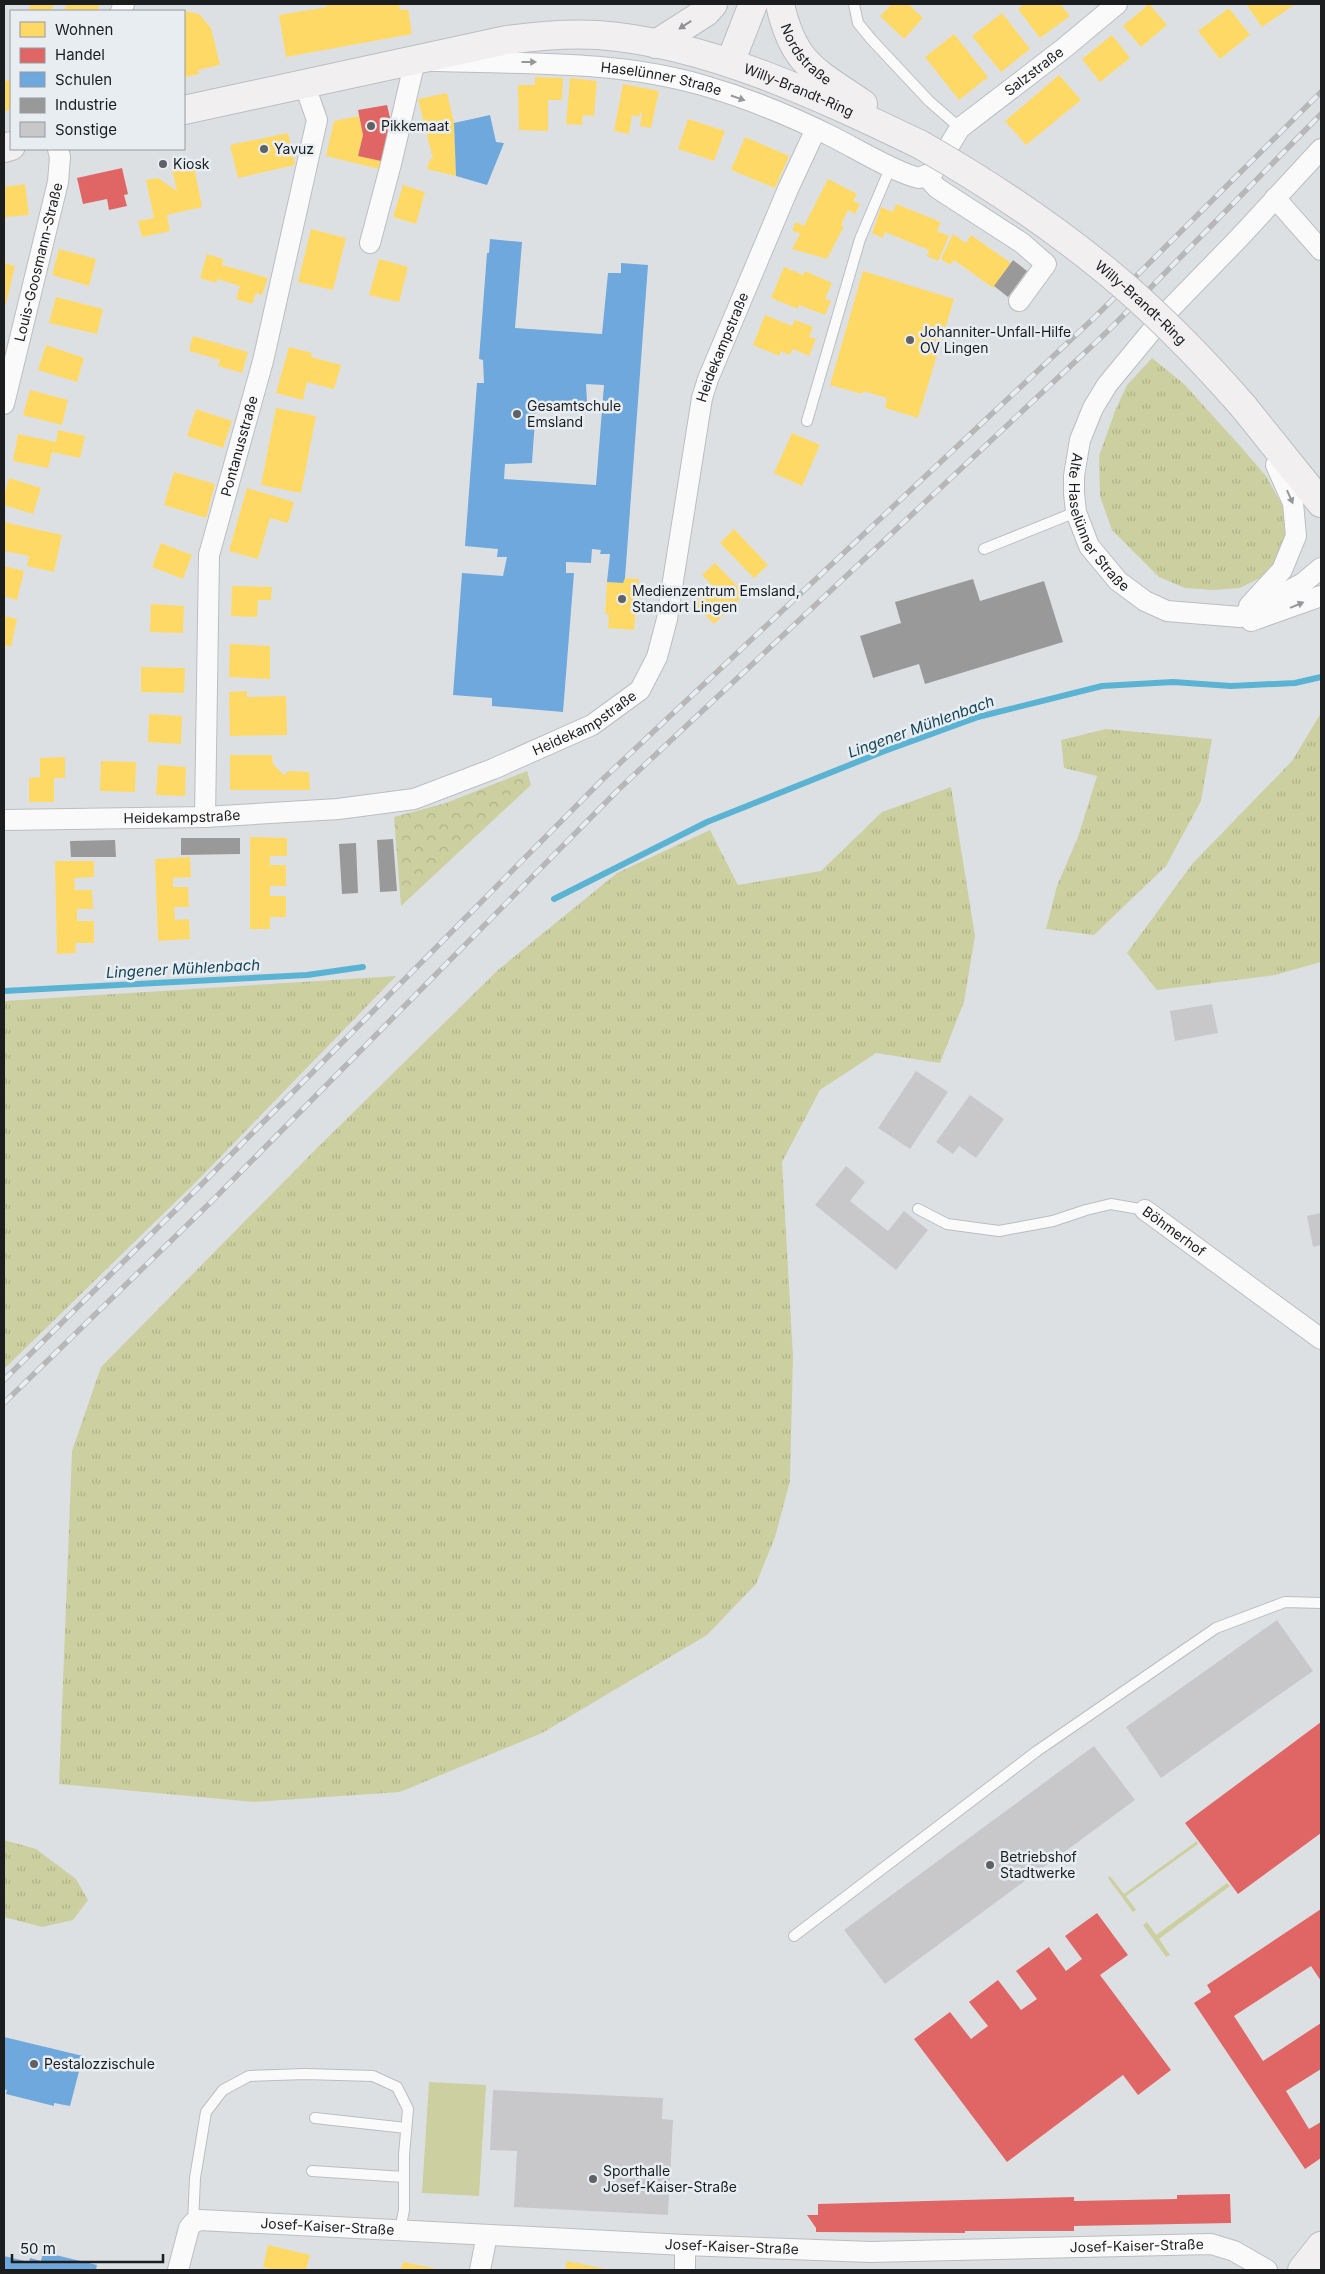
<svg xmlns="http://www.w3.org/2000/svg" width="1325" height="2274" font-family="Inter,sans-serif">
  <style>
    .grass { fill: url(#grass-tufts) }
    .forest { fill: url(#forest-crowns) }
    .garden { fill: #ccd0a0 }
    .homes { fill: #ffd966 }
    .shops { fill: #e06666 }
    .schools { fill: #6fa8dc; fill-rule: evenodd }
    .industry { fill: #999 }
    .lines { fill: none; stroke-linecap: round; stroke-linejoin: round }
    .stream { stroke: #5bb3d3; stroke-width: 6 }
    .building { fill: #c8c8cb }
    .lane-casing { stroke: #bbbec0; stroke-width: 12 }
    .street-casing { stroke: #bbbec0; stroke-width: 22 }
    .secondary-casing { stroke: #bbbec0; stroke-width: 30 }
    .lane { stroke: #fafafb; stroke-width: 10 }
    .street { stroke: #fafafb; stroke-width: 20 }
    .secondary { stroke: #f2eff1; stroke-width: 28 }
    .rail-casing { stroke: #b7b7b8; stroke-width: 5.5 }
    .rail { stroke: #e8edf2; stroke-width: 4; stroke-dasharray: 11; stroke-linecap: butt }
    .secondary-bridge-casing { stroke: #bbbec0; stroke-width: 30; stroke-linecap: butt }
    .secondary-bridge { stroke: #f2eff1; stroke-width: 28 }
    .oneway { fill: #919092 }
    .oneway2 { fill: #969798 }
    .poi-dot { fill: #5f6164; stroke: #e8edf2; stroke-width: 2 }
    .labels { text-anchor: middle; stroke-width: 5; stroke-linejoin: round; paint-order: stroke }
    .street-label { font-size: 14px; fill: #1b1d1f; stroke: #e8edf2 }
    .poi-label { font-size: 14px; fill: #1b1d1f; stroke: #e8edf2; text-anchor: start }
    .water-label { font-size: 15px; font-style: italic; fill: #144457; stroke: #e8edf2 }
  </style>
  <defs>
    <pattern id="grass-tufts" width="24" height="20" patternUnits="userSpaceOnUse" patternTransform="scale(1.25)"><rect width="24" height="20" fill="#ccd0a0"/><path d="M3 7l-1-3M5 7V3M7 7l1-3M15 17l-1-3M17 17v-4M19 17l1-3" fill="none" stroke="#afb289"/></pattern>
    <pattern id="forest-crowns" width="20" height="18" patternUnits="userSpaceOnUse" patternTransform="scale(1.25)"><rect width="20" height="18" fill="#ccd0a0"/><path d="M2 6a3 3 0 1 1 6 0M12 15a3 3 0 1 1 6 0" fill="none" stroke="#afb289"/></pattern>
  </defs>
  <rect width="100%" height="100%" fill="#dde0e3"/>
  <!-- grass -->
  <path class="grass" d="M1152,358l32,26 57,63 25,29 20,36 1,21 -5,20 -18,23 -24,12 -27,2 -28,-2 -26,-11 -47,-47 -12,-34 -1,-40 16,-45 12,-26z
    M1321,713v249l-46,13 -118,15 -30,-37 66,-90 99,-102z
    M1106,729l106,10 -11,62 -35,65 -72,69 -48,-6 11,-43 21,-49 19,-61 -33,-8 -3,-28z
    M951,787l24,149 -11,66 -24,61 -64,-10 -56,37 -38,72 11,194 -3,125 -15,56 -19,47 -49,51 -165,98 -142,59 -146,10 -195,-18 13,-333 29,-84 216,-219 181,-178 119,-97 93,-43 28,55 83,-14 61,-59z
    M396,976l-198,204 -194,189v-368z
    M4,1840l32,9 40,30 12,21 -15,20 -31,7 -38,-10z"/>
  <!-- forest -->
  <path class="forest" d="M527,771l4,14 -130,121 -7,-89 52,-14z"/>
  <!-- garden -->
  <path class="garden" d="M1197,1841l1,3 -72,52 10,14 -3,2 -25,-34 2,-2 14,18z
    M1227,1883l3,3 -71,53 11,16 -4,2 -23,-32 4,-3 9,13z
    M429,2082l57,3 -7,111 -57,-3z"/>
  <!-- homes -->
  <path class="homes" d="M31,4h23l-3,7h-23z
    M67,4h33l-3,7h-33z
    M326,4h73l1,6 8,-1 4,25 -126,23 -7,-42 48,-8z
    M892,4h16l15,14 -19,21 -24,-23z
    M1025,4h35l10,12 -30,22 -22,-29z
    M1149,4l18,21 -26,22 -18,-21z
    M1246,4h49l-33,23z
    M1229,8l21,27 -30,24 -22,-28z
    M184,11l15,3 12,14 9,37 -22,5 1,4 -13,3 -2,-4z
    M1002,13l28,36 -29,23 -29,-36z
    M954,34l34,43 -29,23 -34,-43z
    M1112,35l18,23 -30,24 -18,-23z
    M1059,75l22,25 -55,45 -21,-24z
    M535,77l28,1 -1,22h-14v31l-29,-1 -1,-45h17z
    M570,78l27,3 -3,35 -11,-1 -1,10 -16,-1z
    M11,80v30l-7,1v-30z
    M623,84l36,7 -8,37 -11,-2 2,-13h-2l-1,4 -7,-2 -3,19 -15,-3z
    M447,93l7,30 2,53 -29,-7 3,-10h3l-15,-60z
    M359,116l4,19 -5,21 23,5 -2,8 -53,-13 8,-35z
    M688,119l37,12 -11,30 -36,-12z
    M288,133l7,32 -57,13 -8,-33z
    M745,137l44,19 -14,32 -44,-18z
    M193,161l9,46 -35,8 3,16 -28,6 -4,-16 16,-3 -8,-38 12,-2 19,13 -6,-25z
    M828,179l29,15 -4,7 7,3 -5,10 -7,-4 -7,15 3,1 -17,33 -35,-10 8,-15 -8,-4 4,-8 8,4z
    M25,184l4,31 -25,2v-30z
    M403,185l22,7 -9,32 -23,-7z
    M896,204l45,18 -4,9 12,5 -11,25 -11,-5 2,-6 -44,-18 -3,6 -10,-5 9,-26 12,5z
    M311,229l35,9 -13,52 -35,-8z
    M953,234l13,9 5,-8 40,28 -18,25 -39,-28 -4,5 -9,-6z
    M59,249l37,10 -7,27 -37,-11z
    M207,254l16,5 -1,6 46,13 -6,17 -6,-2 -4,11 -16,-5 4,-13 -23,-7 -1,4 -16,-5z
    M379,259l29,8 -9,35 -30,-7z
    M4,263l11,3 -9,38 -2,-1z
    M784,267l19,8 2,-4 27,12 -7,16 6,2 -6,14 -26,-10 -1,4 -27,-11z
    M863,271l91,28 -36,119 -33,-10 2,-10 -24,-7 -1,3 -32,-9z
    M56,297l47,12 -6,25 -48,-11z
    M765,315l27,11 3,-6 18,7 -4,10 7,2 -7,17 -16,-7 -3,6 -9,-4 -2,5 -26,-11z
    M193,336l55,16 -6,21 -24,-7 2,-6 -31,-9z
    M46,345l38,13 -7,24 -39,-12z
    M289,347l23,6 -1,4 30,8 -7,24 -27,-7 -4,18 -27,-7z
    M30,390l38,10 -6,25 -39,-10z
    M276,408l40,8 -15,77 -40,-8z
    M196,409l36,12 -9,27 -36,-12z
    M58,430l27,6 -5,22 -28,-6 -4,16 -35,-7 5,-27 38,8z
    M792,433l28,12 -18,41 -28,-13z
    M174,472l41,12 -9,34 -42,-13z
    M9,478l32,10 -8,26 -29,-9v-9z
    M247,488l47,14 -6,21 -18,-5 -12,41 -29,-8z
    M4,522l58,13 -8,37 -27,-6 2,-10 -25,-5z
    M734,529l34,36 -14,13 -34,-35z
    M161,543l31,12 -9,24 -31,-12z
    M715,563l30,31 -31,30 -19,-20 18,-18 -11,-11z
    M4,566l20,5 -7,29 -13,-4z
    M624,578l15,1 -5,51 -26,-2 1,-13 -4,-1 2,-32 16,1z
    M232,586l40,1 -1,13h-13l-1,17 -26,-1z
    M151,604l33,2 -1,27 -33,-1z
    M4,616l13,3 -6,28 -7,-2z
    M230,644l40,2v33l-41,-2z
    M141,667l44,1 -1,25 -43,-1z
    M247,691v6l39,-1 1,39 -57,1 -1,-44z
    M149,714l33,2 -1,28 -33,-2z
    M230,755h42l1,9 11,11 5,-4 20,1 1,18h-80z
    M65,757v21h-11v24h-25v-24l11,-1v-19z
    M101,761l35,1 -1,30 -35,-1z
    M158,765l28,2 -1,29 -29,-1z
    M250,837l37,1v18h-17v9h16v21h-16v10h16v21h-16v12h-20z
    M190,857l1,20 -18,1v9h15l1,20h-15l1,13 14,-1 1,20 -32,2 -3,-82z
    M55,861h39v16l-20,1 1,12h17l1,19h-16v12h17v22h-19l1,10 -19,1z
    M268,2245l42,10 -4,15h-32l-11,-3z
    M567,2261l38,8v1h-40z
    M403,2262l34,7v1h-36z"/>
  <!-- shops -->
  <path class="shops" d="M387,105l4,17 -10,39 -23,-5 5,-21 -5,-25z
    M122,168l6,26 -4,1 3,11 -18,4 -2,-11 -24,5 -6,-26z
    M1321,1722v111l-83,61 -53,-71z
    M1321,1909v72l-10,-15 -77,50 29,45 58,-38v46l-35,22 23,38 12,-7v36l-16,11 -111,-166 17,-11 -4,-7z
    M1097,1913l31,42 -28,20 71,95 -33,25 -15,-20 -116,87 -93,-123 36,-27 21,27 17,-13 -19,-24 29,-22 23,30 16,-11 -21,-28 33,-24 17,24 16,-12 -17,-23z
    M1230,2194l1,29 -157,3v5h-109v2l-149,-1v-4l-9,-13h11v-11l256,-7v4l103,-2v-4z"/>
  <!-- schools -->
  <path class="schools" d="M490,115l6,27 8,1 -17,42 -31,-9 -2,-53z
    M490,239l32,3 -7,86 87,6 6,-61h13v-10l27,2 -23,313 -2,5 -16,-1 3,-28h-10l1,-4 -9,-1 -1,14 -25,-1v11h8l-11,139 -71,-6v-8l-39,-3 9,-122 41,3 4,-19h-10l1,-8 -33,-3 12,-163h7l-1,-23 -4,-1 8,-106h2zM586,384l18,1 -8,100 -92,-6 1,-15 27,-1 4,-58 51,-3z
    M4,2037l79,19 -13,50 -16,-3v3l-48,-12 1,-4 -3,-1z
    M43,2252l54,13 -1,5h-92v-14l25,6 1,-4 11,3z"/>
  <!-- industry -->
  <path class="industry" d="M1013,260l14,11 -19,26 -14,-11z
    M973,579l7,22 64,-20 19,61 -138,42 -6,-20 -46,14 -13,-42 41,-13 -6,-21z
    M181,838h59v16l-59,1z
    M393,839l4,52 -17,1 -3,-52z
    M115,840l1,17h-45l-1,-16z
    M356,843l2,50 -16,1 -3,-50z"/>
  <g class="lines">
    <!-- stream -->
    <path class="stream" d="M554,899l153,-77 175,-70 96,-35 124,-31 71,-4 58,4 64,-3 26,-6
      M4,991l303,-16 56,-8"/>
  </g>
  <!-- building -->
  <path class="building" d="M1212,1004l6,29 -43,8 -5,-30z
    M916,1071l32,21 -38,57 -32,-21z
    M970,1095l34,24 -28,39 -17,-12 -6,8 -17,-12z
    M846,1166l19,16 -15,19 38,30 16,-20 24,19 -32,40 -81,-65z
    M1321,1213v32l-8,2 -6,-31z
    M1277,1620l36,51 -152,107 -35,-51z
    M1094,1746l41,54 -250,184 -41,-54z
    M493,2090l170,8 -1,21 11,1 -5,95 -154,-8 3,-56 -27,-1z"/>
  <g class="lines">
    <defs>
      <path id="lane" d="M854,4l4,19 13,16 58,62 31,27
        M807,421l53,-182 31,-73
        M984,549l92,-37
        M918,1209l29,15 52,7 54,-10 33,-11 25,-6 34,6
        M794,1936l243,-185 179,-123 69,-26 36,1
        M315,2118l91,10
        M312,2171l92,6
        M193,2223l2,-45 11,-66 17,-22 26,-14 56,-2 68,2 24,11 11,22 -4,46v55l-4,20"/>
      <g id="street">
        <path d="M121,11l3,-7"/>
        <path id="s1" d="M1321,149l-82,89 -71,73 -61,74 -14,23 -13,32 -6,36v17l2,19 13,34 29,35 27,20 22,10 73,6 63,-34 18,-15"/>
        <path d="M926,176l11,12 85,55 24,21 -27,37"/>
        <path d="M1275,198l46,52"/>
        <path id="s2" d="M370,243l22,-83 23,-100c96,5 194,-2 287,25 45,13 89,31 131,52 22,11 63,36 86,41l14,-6 27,-44 103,-79 54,-45"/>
        <path id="s3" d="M4,404l54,-222 2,-25 -2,-8"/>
        <path d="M1249,606l33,-36 14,-34 -3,-33 -17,-38 6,-12"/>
        <path d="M1251,621l70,-25"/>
        <path id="s4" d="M205,817l4,-262 54,-194 54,-241 -13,-37"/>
        <path id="s5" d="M4,820l201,-3 133,-8 76,-10 79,-30 99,-44 48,-35 17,-33 10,-38 35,-221 6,-19 80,-190 28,-60"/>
        <path id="s6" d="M1145,1210l176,129"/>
        <path d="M685,2245v25"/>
        <path id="s7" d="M178,2270l11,-42 4,-5 7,-3 485,25 186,7 340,-8 23,7 33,19"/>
        <path d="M480,2270l7,-35"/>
      </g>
      <g id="secondary">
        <path id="s8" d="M780,4c13,60 35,67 83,100"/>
        <path d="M656,44l50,-32 7,-8"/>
        <path d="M730,63l23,-59"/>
        <path id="s9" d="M184,110l323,-70c30,-4 62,-7 91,-5 111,8 225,63 323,110"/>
        <path d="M4,148l7,-2"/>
        <path d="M1243,406l78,97"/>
        <path d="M1302,2270l19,-24"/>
      </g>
    </defs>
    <!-- lane casing -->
    <use href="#lane" class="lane-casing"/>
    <!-- street casing -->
    <use href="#street" class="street-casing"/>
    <!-- secondary casing -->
    <use href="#secondary" class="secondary-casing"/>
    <!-- lane -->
    <use href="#lane" class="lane"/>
    <!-- street -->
    <use href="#street" class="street"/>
    <!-- secondary -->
    <use href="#secondary" class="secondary"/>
    <defs>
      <path id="rail" d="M4,1380l198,-196 401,-405 492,-462 226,-225
        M4,1403l208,-202 407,-412 491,-460 211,-215"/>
    </defs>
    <!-- rail casing -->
    <use href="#rail" class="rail-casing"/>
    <!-- rail -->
    <use href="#rail" class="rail"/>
    <defs>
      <g id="secondary-bridge">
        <path id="s10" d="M921,145c65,37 125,77 183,124 49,40 97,89 139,137"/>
      </g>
    </defs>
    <!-- secondary-bridge casing -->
    <use href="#secondary-bridge" class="secondary-bridge-casing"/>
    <!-- secondary-bridge -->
    <use href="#secondary-bridge" class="secondary-bridge"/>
  </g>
  <!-- one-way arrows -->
  <defs><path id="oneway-solid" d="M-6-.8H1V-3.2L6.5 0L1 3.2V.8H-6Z" transform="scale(1.25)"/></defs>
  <use class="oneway" href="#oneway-solid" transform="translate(685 25) rotate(147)"/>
  <g class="oneway2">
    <use href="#oneway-solid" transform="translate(529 62)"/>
    <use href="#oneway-solid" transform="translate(738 98) rotate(19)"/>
    <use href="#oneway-solid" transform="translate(1290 497) rotate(66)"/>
    <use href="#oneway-solid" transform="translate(1297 605) rotate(-23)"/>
  </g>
  <!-- markers -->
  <g class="poi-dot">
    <circle cx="371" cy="126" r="5"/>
    <circle cx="264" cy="149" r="5"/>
    <circle cx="163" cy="164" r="5"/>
    <circle cx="910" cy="340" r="5"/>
    <circle cx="517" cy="414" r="5"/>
    <circle cx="622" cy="599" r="5"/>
    <circle cx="990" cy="1865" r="5"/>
    <circle cx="34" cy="2064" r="5"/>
    <circle cx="593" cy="2179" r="5"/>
  </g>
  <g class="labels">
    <!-- street labels -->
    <g class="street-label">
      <text dy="5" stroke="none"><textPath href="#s8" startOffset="58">Nordstraße</textPath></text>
      <text dy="5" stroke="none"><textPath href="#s2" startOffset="874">Salzstraße</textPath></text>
      <text dy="5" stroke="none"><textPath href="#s2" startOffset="436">Haselünner Straße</textPath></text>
      <text dy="5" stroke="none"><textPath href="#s9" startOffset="631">Willy-Brandt-Ring</textPath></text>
      <text dy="5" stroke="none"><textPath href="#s3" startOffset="146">Louis-Goosmann-Straße</textPath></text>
      <text dy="5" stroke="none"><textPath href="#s10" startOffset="271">Willy-Brandt-Ring</textPath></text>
      <text dy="5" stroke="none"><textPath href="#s5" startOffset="1018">Heidekampstraße</textPath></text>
      <text dy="5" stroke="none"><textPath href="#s4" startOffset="375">Pontanusstraße</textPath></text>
      <text dy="5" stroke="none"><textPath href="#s1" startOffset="470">Alte Haselünner Straße</textPath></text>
      <text dy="5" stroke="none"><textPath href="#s5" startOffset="598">Heidekampstraße</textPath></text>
      <text dy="5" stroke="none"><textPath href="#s5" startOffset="178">Heidekampstraße</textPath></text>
      <text dy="5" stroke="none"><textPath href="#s6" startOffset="36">Böhmerhof</textPath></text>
      <text dy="5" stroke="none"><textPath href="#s7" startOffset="185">Josef-Kaiser-Straße</textPath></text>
      <text dy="5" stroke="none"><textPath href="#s7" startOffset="995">Josef-Kaiser-Straße</textPath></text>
      <text dy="5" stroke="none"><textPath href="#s7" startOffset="590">Josef-Kaiser-Straße</textPath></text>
    </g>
    <!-- poi labels -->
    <g class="poi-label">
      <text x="381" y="131">Pikkemaat</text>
      <text x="274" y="154">Yavuz</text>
      <text x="173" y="169">Kiosk</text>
      <text x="920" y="337">Johanniter-Unfall-Hilfe<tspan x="920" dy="16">OV Lingen</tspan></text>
      <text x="527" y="411">Gesamtschule<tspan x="527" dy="16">Emsland</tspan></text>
      <text x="632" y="596">Medienzentrum Emsland,<tspan x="632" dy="16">Standort Lingen</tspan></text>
      <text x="1000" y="1862">Betriebshof<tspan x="1000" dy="16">Stadtwerke</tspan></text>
      <text x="44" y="2069">Pestalozzischule</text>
      <text x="603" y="2176">Sporthalle<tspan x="603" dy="16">Josef-Kaiser-Straße</tspan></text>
    </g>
    <!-- water labels -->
    <g class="water-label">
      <text transform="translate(921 727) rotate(-20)" y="5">Lingener Mühlenbach</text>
      <text transform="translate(183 969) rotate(-3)" y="5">Lingener Mühlenbach</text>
    </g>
  </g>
  <!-- border -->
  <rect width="1325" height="2274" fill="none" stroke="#1b1d1f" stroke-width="10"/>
  <!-- legend -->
  <rect x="10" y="10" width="175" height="140" fill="#e8edf2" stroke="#969a9e"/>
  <rect x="20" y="22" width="25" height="15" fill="#ffd966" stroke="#969a9e"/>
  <text x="55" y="35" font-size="15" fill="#1b1d1f">Wohnen</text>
  <rect x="20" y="48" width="25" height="15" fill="#e06666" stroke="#969a9e"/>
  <text x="55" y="60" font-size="15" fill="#1b1d1f">Handel</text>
  <rect x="20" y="72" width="25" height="15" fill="#6fa8dc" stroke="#969a9e"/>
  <text x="55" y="85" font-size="15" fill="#1b1d1f">Schulen</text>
  <rect x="20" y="98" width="25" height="15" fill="#999999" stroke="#969a9e"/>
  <text x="55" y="110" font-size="15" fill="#1b1d1f">Industrie</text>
  <rect x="20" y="122" width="25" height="15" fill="#c8c8cb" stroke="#969a9e"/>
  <text x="55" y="135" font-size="15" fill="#1b1d1f">Sonstige</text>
  <!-- scale -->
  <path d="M12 2254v8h151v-8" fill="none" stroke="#1b1d1f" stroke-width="2.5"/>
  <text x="20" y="2254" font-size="15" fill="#1b1d1f" stroke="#e8edf2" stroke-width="4" paint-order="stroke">50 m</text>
</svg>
